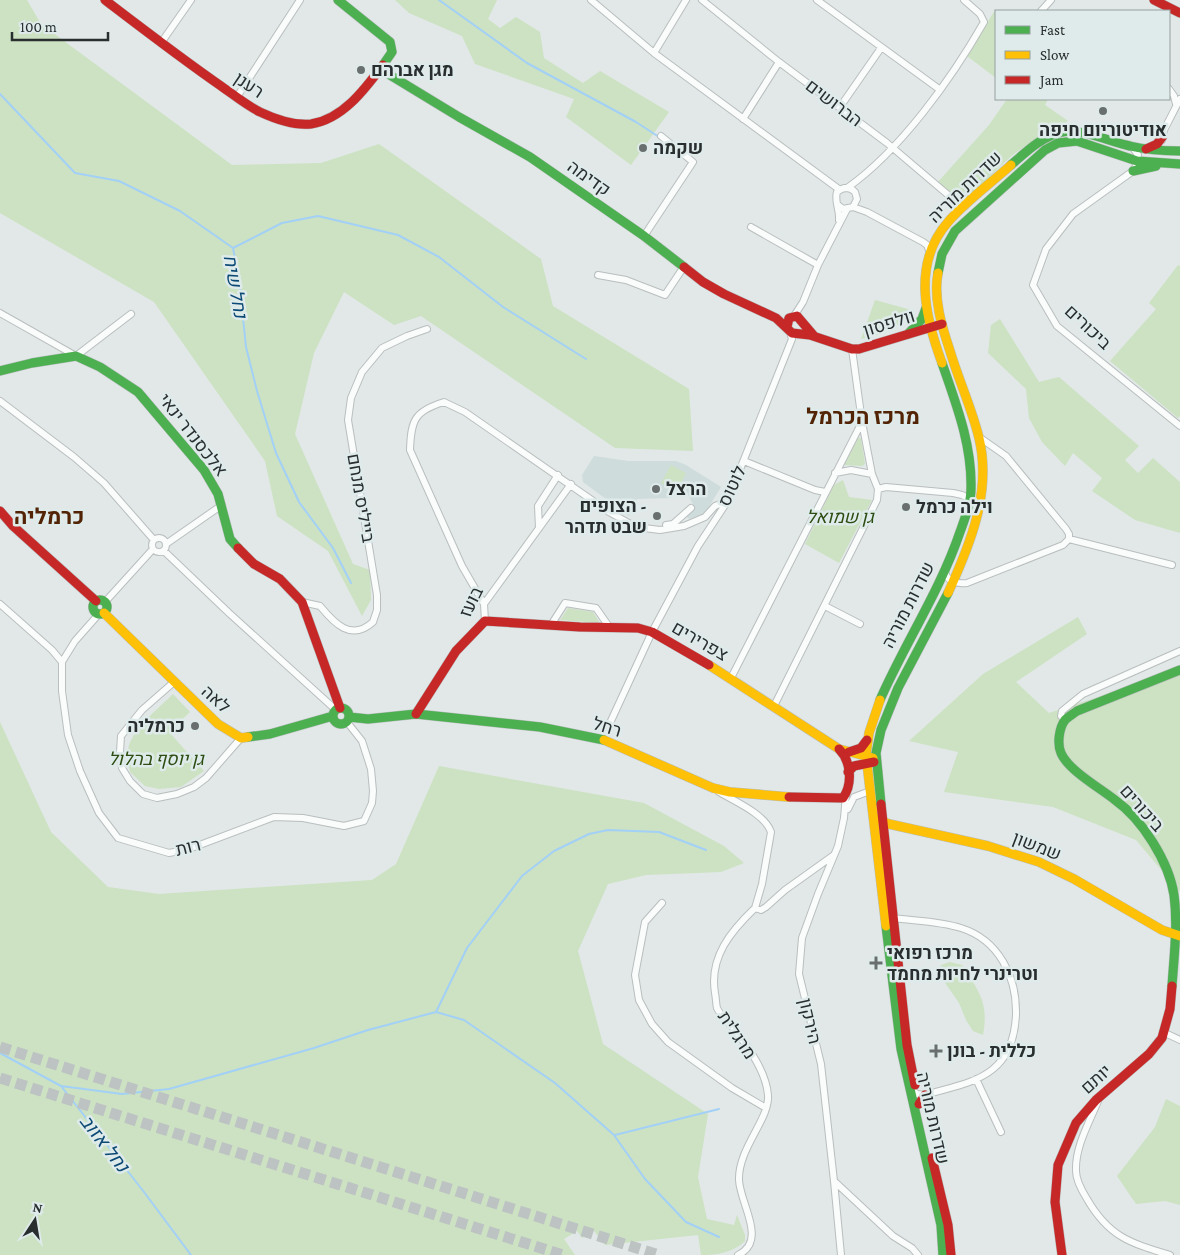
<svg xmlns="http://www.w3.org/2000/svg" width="1180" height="1255" font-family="'Crimson Pro',Heebo,serif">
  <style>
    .built { fill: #cedcdb }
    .green { fill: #cce2c2 }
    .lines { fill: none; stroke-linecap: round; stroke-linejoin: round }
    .stream { stroke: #a3d0f6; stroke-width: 2 }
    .highway-tunnel { stroke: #bcc3c2; stroke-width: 11; stroke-dasharray: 11 5.5; stroke-linecap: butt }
    .street-casing { stroke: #b9bebe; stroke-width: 8 }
    .fast-casing { stroke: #b9bebe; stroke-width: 10 }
    .slow-casing { stroke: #b9bebe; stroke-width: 10 }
    .jam-casing { stroke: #b9bebe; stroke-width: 10 }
    .street { stroke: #fafcfb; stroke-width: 6 }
    .fast { stroke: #4caf50; stroke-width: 9 }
    .slow { stroke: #ffc107; stroke-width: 9 }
    .jam { stroke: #c62828; stroke-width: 9 }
    .poi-dot { fill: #696f6f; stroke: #deebea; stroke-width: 2 }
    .labels { text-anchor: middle; stroke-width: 5; stroke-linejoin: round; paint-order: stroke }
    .poi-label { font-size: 18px; font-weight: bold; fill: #292e2e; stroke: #deebea; text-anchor: start }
    .street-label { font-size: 18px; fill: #292e2e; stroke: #deebea }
    .park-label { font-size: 18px; font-style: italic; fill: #2e4d12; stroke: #deebea }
    .water-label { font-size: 19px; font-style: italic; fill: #0c4974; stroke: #deebea }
    .district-label { font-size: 22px; font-weight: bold; fill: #522405; stroke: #deebea }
  </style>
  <rect width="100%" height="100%" fill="#e1e8e7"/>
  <!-- built -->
  <path class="built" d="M594,456l34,5h48l10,4 35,22 -16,26 -16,6 -4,-4 10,-7 -9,-17 -16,7 -33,1 -8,17 -46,-34 -1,-7z"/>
  <!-- green -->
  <path class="green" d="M0,0h27l14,24 191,141 89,-2 58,-19 162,115 12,47 136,83 4,62 -78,-3 -194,-132 -27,9 -50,-33 -30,61 -19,81 58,130 17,6 1,30 -9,16 -34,-65 -51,-35 -12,-55 -111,-159 -154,-89z
    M395,0h102l-9,19 12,9 16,-11 24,15 4,26 39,25 17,-12 69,41 -38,53 -65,-48 8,-18 -99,-35 -13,-28 -53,-23z
    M995,10l2,1 -1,67 -29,-22z
    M1007,99h41l-3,6 23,16c-12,11 -28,16 -41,24 -23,14 -42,38 -61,57h-5l-24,-19 52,-58z
    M1178,265l2,1v150l-2,2 -68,-57 46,-52 -7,-6z
    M875,300l33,9 -11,17 -16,8 -20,5z
    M1000,319l39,63 20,-5 80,69 -14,14 13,13 15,-15 27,24v51l-45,-13 -43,-29 10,-13 -29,-25 -8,13 -23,-24 -13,-24 -3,-29 -38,-36 3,-28z
    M858,438h3l4,26 -3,2 -18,-1 -1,-3h3z
    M671,465l15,8 -9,18 -16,-8z
    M843,480l6,17 23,3 -33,63 -34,-19 29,-59z
    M568,608l25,4 7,11 -40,-3z
    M1078,617l9,17 -71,48 33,31 131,-43v222l-44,-52 -83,-33 -109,-15 14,-40 -49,-11 74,-67z
    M173,694l17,18 -21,20 35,39 -23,16 -22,2 -14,-3 -15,-14c-1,-6 -3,-13 -2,-20 0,-20 31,-44 45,-58z
    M0,722l51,110 57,55 51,7 213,-14 24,-16 43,-98 205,37 80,43 20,17 -23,9 -75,3 -38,9 -30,67 25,93 105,70 -10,63 9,42 27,6 3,-10 8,20v6c-12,12 -29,14 -44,14l-3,-20 -93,10 -11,-14 -12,7 -5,-7 -13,8 11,16h-575z
    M950,962l12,3c17,27 27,37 21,70l-10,-4 -7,-11 -7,-17 -22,-32 4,-6z
    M1166,1099l14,7v99l-15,-4 -29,3 -19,-28 38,-49z"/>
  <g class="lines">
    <!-- stream -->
    <path class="stream" d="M439,0l88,63 109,59 23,15
      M0,94l75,79 44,8 61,30 53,37 6,31 7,68 11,44 19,62 23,49 34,46 18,35
      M233,248l49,-25 36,-7 80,19 41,22 64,50 83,52
      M436,1012l31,-64 55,-72 32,-25 35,-17 19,-4 51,2 47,18
      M0,1053l61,33 83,106 47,63
      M61,1086l61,8 47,-5 145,-41 54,-18 68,-18 28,8 91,63 59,52 31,44 41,43 33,15
      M615,1135l104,-26"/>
    <!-- highway-tunnel -->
    <path class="highway-tunnel" d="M0,1047l659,208
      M0,1078l563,177"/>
    <defs>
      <path id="street" d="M591,0l63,53 186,137
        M702,0l77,62 108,81 73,62 5,1
        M817,0l122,89
        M1041,11l10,-11
        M161,43l30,-43
        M654,53l32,-53
        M1169,89l5,7 2,8
        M237,97l63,-97
        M840,107l41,-59
        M743,119l36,-57
        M1162,140l2,-10 16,-31
        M1133,148l5,7 -2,11 -3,5 -60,43 -27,35 -13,36 24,41 123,100
        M847,188c53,-37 105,-110 137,-166l-4,-8 -16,-14
        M838,205l5,4 10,-2 4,-8 -2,-7c-6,-6 -12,-5 -18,0 -3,9 3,18 2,28
        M853,207l14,5 56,30 4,3 2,5
        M751,227l67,38
        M644,236l49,-74 -32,-26
        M598,275l28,5 39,15 18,-27
        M0,313l76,43 55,-42
        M794,316l9,-14 15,-37 29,-56
        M0,401l74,56 30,26 50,57
        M979,437l27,19 60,73 3,5v5
        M744,461l71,29 10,2
        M835,473l16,-3 21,4
        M878,489l8,-2 67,6 9,2 8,4
        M666,525l7,-1 18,-16
        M539,528l-1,-22 20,-31
        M152 545a7 7 0 1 1 14 0a7 7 0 1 1-14 0Z
        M1069,539l103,26
        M166,544l56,-39
        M164,551l65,62 107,97
        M945,570c1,12 11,14 22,13l96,-38 6,-6
        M105,602l48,-53
        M302,602l18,4c14,17 31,36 53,16l4,-12v-15l-29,-175 3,-22 11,-26 20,-24 25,-12 20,-7
        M0,604l52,46 10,12
        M484,604l-22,-38 -52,-116c1,-29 4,-39 34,-48l21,10 144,100 27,15 24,3 24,-4 21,-9 10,-11 5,-2 5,-4 2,2
        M825,606l35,18
        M98,615l-23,26 -13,21v29l6,44 12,36 19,42 19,25 51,15 20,-4 85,-32 29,1 41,8 20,-5 8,-18 1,-12 -2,-22 -9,-28 -15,-19
        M485,621l-1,-17 87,-120
        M551,625l14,-22 31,5 14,20
        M731,678l131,-256
        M174,682l-32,28 -21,26 -1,16 2,16 8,13 13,13 14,4 20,-4 17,-7 12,-9 35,-40
        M774,706l103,-206 1,-11 -6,-15 -10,-52 -10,-73
        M1065,720l-4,-4 1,-5 21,-17 97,-43
        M610,723l42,-91 46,-86 29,-44 65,-163 -2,-7
        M719,792c15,9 46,22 52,40l-9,52 -7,24
        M848,809l6,-12 16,-6
        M662,903l-17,19 -10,53 4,25 13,24 16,18 64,46 34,20
        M893,918c23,3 47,3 68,10 38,12 56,49 55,87 -1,20 -7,41 -23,54 -18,15 -46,19 -68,26l-8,-1 -7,-6
        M1163,1032l17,8
        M976,1079l25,53
        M1098,1101c-9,22 -23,46 -22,70 0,9 6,20 11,28 22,38 43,44 83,56
        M834,1181l59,55 19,12 6,7
        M738,1255c30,-14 2,-51 1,-75 -1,-32 31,-61 29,-85 -2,-24 -20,-48 -34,-66 -5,-6 -14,-14 -17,-21 -1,-4 -1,-10 -2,-15 -6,-36 16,-62 40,-85l6,2 5,-3 19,-17 49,-35
        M841,1255l-7,-74 -13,-117 -22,-90 3,-36 16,-44 20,-48 6,-28 2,-24"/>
      <path id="fast" d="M338,0l52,42 2,10 -9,13
        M380,69l79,48 71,40 114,79 40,31
        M1011,165c15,-13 31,-29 51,-33 19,-4 49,10 68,14 16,4 33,5 50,5
        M1133,171l23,-5
        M938,273l4,-19 13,-23 90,-81 13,-7 19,-2 60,20 43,3
        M908,334l14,-15 4,-11
        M0,371l32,-8 44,-7 24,11 38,25 66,78 14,24 12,45 8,9
        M93 607a7 7 0 1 1 14 0a7 7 0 1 1-14 0Z
        M880,700c25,-57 60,-109 80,-168 5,-14 11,-29 11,-44 1,-44 -15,-84 -29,-125
        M333 716a8 8 0 1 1 16 0a8 8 0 1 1-16 0Z
        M349,717l19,2 48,-5 124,13 64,13
        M248,737l22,-3 63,-18
        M881,804l-5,-51 5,-23 17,-42 50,-95
        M886,926l15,123 40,176 2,30
        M1172,986c2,-30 6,-61 2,-91 -5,-33 -32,-76 -59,-95 -15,-12 -47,-30 -54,-47 -4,-9 -2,-25 4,-33 3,-3 8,-6 12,-9l103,-41"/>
      <path id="slow" d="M938,273c-5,25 4,54 12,78 9,30 22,58 29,87 13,54 -9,107 -31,155
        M942,363c-17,-46 -30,-100 6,-141 18,-21 42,-38 63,-57
        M104,613l114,111 23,14 7,-1
        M709,665l130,84 34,9
        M880,700l-11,33 -3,22 20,171
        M604,740l109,48 17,4 59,5
        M878,819l11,5 99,22 51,16 35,17 88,51 18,6"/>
      <path id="jam" d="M105,0c38,29 77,59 116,86 13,9 25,19 39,26 15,7 33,14 51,12 32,-5 54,-35 72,-59
        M1154,0l26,13
        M1146,149l11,-5 6,-8
        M684,267l19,15 21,12 52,24 16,15 18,2 42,14h7l83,-25
        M787,327l2,-9 8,-2 17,20
        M0,511l13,15 83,75
        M238,548l16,16 26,15 22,23 38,106
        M416,714l40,-63 29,-30 95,6 58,1 14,4 57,33
        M849,752l12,-4 6,-8
        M848,772l6,-6 20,-4
        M789,797l54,1c10,-14 8,-37 -4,-49
        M881,804l26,241 8,40
        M919,1104l6,-9
        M932,1158l16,67 3,30
        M1062,1255l-7,-53 3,-37 18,-42 20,-23 53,-46 13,-16 8,-29 2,-23"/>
    </defs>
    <!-- street casing -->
    <use href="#street" class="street-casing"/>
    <!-- fast casing -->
    <use href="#fast" class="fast-casing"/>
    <!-- slow casing -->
    <use href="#slow" class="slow-casing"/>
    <!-- jam casing -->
    <use href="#jam" class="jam-casing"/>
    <!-- street -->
    <use href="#street" class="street"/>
    <!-- fast -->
    <use href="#fast" class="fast"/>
    <!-- slow -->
    <use href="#slow" class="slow"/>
    <!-- jam -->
    <use href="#jam" class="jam"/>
  </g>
  <!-- markers -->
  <g class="poi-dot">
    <circle cx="361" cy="70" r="5"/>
    <circle cx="1103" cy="111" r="5"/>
    <circle cx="643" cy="148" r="5"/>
    <circle cx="656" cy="489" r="5"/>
    <circle cx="906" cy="507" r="5"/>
    <circle cx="657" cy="516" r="5"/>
    <circle cx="195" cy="726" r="5"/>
    <path d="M873.5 955.5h5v5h5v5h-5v5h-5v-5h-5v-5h5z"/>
    <path d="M933.5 1043.5h5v5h5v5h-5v5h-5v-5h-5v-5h5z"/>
  </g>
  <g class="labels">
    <!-- poi labels -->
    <g class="poi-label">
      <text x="371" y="76">מגן אברהם</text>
      <text x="1103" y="136" text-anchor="middle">אודיטוריום חיפה</text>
      <text x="653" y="154">שקמה</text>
      <text x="666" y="495">הרצל</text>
      <text x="647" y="512" text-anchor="end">הצופים -<tspan x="647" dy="21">שבט תדהר</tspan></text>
      <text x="916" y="513">וילה כרמל</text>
      <text x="185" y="732" text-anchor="end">כרמליה</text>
      <text x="887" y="959">מרכז רפואי<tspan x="887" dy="21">וטרינרי לחיות מחמד</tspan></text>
      <text x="947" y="1057">כללית - בונן</text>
    </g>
    <!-- street labels -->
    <g class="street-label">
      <text transform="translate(249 85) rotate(34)" y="6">רענן</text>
      <text transform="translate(834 103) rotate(37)" y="6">הברושים</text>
      <text transform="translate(589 178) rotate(35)" y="6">קדימה</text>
      <text transform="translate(965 187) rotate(-44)" y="6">שדרות מוריה</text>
      <text transform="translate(889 323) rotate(-17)" y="6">וולפסון</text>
      <text transform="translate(1088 327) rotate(43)" y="6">ביכורים</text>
      <text transform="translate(193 435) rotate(52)" y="6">אלכסנדר ינאי</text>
      <text transform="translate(732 486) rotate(-65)" y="6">לוטוס</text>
      <text transform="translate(361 498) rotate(80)" y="6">בייליס מנחם</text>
      <text transform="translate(471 602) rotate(-64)" y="6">בועז</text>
      <text transform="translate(908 605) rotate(-63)" y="6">שדרות מוריה</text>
      <text transform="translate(700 641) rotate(30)" y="6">צפרירים</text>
      <text transform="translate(216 699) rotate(42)" y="6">לאה</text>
      <text transform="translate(607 727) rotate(17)" y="6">רחל</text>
      <text transform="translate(1142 808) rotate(48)" y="6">ביכורים</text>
      <text transform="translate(1037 846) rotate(21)" y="6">שמשון</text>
      <text transform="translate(188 847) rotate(-14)" y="6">רות</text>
      <text transform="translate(810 1021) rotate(77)" y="6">הירקון</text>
      <text transform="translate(737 1035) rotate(56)" y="6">מרגלית</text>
      <text transform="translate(1096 1079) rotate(-42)" y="6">יותם</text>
      <text transform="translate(933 1118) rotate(77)" y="6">שדרות מוריה</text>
    </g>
    <!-- park labels -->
    <g class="park-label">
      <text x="840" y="523">גן שמואל</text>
      <text x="156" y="765">גן יוסף בהלול</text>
    </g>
    <!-- water labels -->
    <g class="water-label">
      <text transform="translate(236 286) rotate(80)" y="7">נחל שיח</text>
      <text transform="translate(105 1143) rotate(52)" y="7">נחל אזוב</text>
    </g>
    <!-- district labels -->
    <g class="district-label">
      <text x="863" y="424">מרכז הכרמל</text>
      <text x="49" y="524">כרמליה</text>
    </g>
  </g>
  <!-- legend -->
  <rect x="995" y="10" width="175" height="90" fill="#deebea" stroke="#969f9f"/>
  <rect x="1005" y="26" width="25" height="8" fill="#4caf50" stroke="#969f9f"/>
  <text x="1040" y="35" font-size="15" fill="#292e2e">Fast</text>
  <rect x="1005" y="51" width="25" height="8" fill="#ffc107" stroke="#969f9f"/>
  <text x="1040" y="60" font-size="15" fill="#292e2e">Slow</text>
  <rect x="1005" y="76" width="25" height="8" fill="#c62828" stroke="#969f9f"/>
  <text x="1040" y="85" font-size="15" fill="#292e2e">Jam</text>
  <!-- north arrow -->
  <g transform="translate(35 1220) rotate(12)" stroke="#deebea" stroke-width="4" paint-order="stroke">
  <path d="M0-4L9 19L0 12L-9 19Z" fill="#292e2e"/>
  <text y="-8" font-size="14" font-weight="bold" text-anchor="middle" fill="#292e2e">N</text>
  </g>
  <!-- scale -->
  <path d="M12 32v8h96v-8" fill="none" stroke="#292e2e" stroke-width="2.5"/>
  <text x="20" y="32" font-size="15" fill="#292e2e" stroke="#deebea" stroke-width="4" paint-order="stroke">100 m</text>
</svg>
